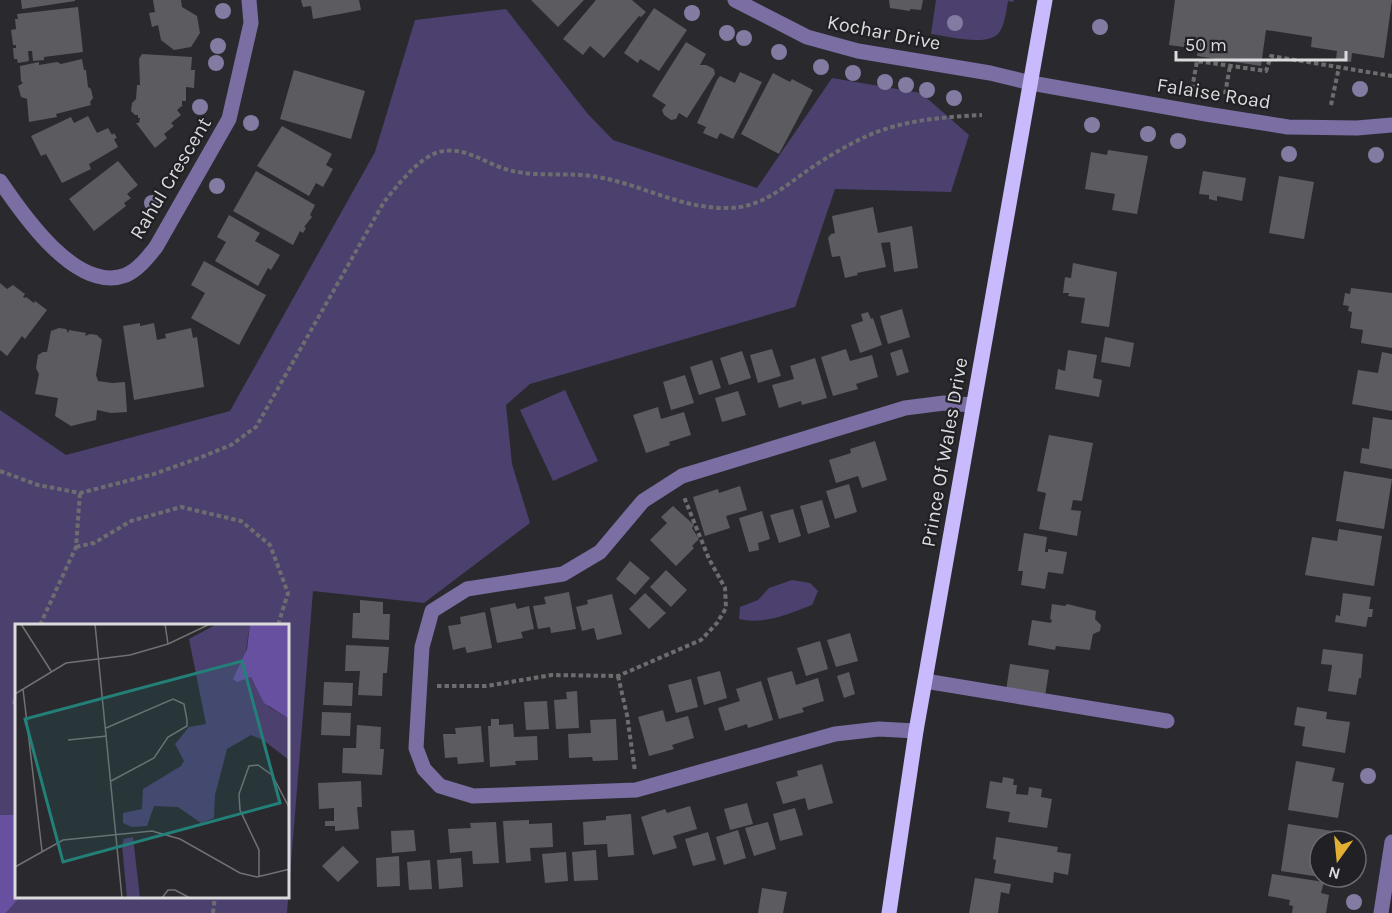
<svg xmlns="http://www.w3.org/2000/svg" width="1392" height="913" font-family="Karla,sans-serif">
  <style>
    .green { fill: #4b406e }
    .water { fill: #66509f }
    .building { fill: #5c5b60 }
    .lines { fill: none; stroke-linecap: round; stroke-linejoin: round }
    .path { stroke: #6d6d70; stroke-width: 4; stroke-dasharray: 4.5 3; stroke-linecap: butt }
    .minor { stroke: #7a6ea3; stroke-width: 15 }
    .major { stroke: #c8bafc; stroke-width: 15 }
    .tree { fill: #837ba1 }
    .labels { text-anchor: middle; stroke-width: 4.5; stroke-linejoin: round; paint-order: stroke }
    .street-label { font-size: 20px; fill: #dbdbde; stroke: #212024 }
    .inset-road { fill: none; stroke: #717174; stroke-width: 1.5 }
    .view { fill: #238079; fill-opacity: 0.15; stroke: #238079; stroke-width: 3 }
    .inset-edge { fill: none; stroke: #dbdbde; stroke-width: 3 }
  </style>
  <rect width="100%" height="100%" fill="#2a2a2e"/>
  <!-- green -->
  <path class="green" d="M936,0h78l-1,2 -5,-1c-2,11 -3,23 -9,32 -12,14 -51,3 -68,1z
    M506,9l81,104 26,27 144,48 75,-110 89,15 48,42 -18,57 -116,-3 -40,118 -265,77 -24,21 6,59 18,59 -106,80 -111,-12 -26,322h-281l14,-16 268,-1v-271h-272v190h-16v-405l66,45 164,-44 145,-259 40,-132z
    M565,390l33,71 -45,20 -33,-71z
    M792,580l18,3 8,8 -6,14c-23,9 -49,20 -73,14l1,-12 18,-7 11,-12z"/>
  <!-- water -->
  <path class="water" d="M0,815h16v81l4,1 -14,16h-6z"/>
  <!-- building -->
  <path class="building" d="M21,0h54v1l-53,8z
    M153,0h28l1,7 15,9 3,17 -9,14 -17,3 -13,-10 -3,-15 -6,2 -3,-14 6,-1z
    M301,0h58l2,10 -48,9 -2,-13 -8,1z
    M531,0h53l-26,27z
    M596,0h36l14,12 -5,5 -2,-1 -35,42 -14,-12 -7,9 -20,-16z
    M889,0h34l-2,10 -11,-1v2l-20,-3z
    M1175,0h217l-8,58 -32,-5 -1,9 -15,-2 1,-9 -26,-4 1,-10 -46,-7 -5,36 -64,-10 1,-7 -29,-4z
    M78,7l5,45 -39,5v3l-11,1 -1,-10h-4l1,10 -11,2 -1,-4h-3l-1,-11h3v-3h-3l-2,-15 5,-1 -1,-10h3l-1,-5z
    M654,8l33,22 -28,41 -19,-12 -2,4 -14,-10z
    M686,42l20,12 -6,11h6l8,4 1,5 -28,44 -8,-5 -3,6 -5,1 -7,-5 -2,-5 4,-5 -14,-9z
    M142,54l50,3 -1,13h4l-1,18 -8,-1v14h-4v4h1l-6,5 4,5 -10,8 3,3 -10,8 3,4 -12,10 -19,-25h3l1,-5h-2v-3h-3l-4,-4 1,-8 4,-4 1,-14h3l-1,-26z
    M82,59l2,11h2l2,17 3,2 2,9 -3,4 1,3 -35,9 1,3 -28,5 -2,-23 -6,-2 -3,-11 5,-3 -2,-2 -1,-15 19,-4v3l18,-3 4,2z
    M294,70l71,21 -14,48 -71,-20z
    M740,72l22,10 -29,57 -13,-6 -3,6 -14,-6 3,-6 -9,-4 20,-43 3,-4 15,7z
    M773,73l17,9 2,-3 21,11 -34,64 -38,-20z
    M88,116l9,17 11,-5 4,7 2,-2 3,5 -3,1 4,8 -29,17 2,5 -29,14 -16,-29 -5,2 -10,-20 40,-19 3,6z
    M282,126l50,28 -6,11 7,4 -10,18 -7,-4 -7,13 -52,-30z
    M1108,150l40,6 -11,58 -25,-4 3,-16 -30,-5 6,-37 16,3z
    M118,161l20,24 -11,9 4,4 -7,5 2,3 -32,25 -25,-32z
    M256,171l59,34 -5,10 2,2 -8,10 2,1 -3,5 -3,-2 -7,14 -60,-34z
    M1203,171l43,7 -4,23 -25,-5v5l-8,-2v-4l-10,-1z
    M1279,176l35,6 -10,57 -35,-6z
    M873,207l5,26 34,-7 6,42 -24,4 -4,-30 -9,1 5,24 -29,6 1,2 -13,3 -5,-22 -8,1 -4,-19 3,-4 4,-1 -3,-17z
    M229,215l31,18 -5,8 25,14 -9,15 -3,-2 -10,18 -43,-25 11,-19 -9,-5z
    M204,261l62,34 -27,50 -48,-27 14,-25 -14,-8z
    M1073,263l44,9 -8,55 -28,-4 4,-25 -17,-2 1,-3h-6l2,-16 6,1z
    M0,283l7,6 6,-4 12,9 -2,3 2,1 1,-1 8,6 1,-2 12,9 -22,29 -3,-3 -15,20 -7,-6z
    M1351,288l41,5v55l-31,-5 2,-13 -13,-2 2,-16 -4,-1 1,-5 -6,-1 2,-12 5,1z
    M902,309l8,28 -22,7 -8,-28z
    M868,312l3,7 2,-1 9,27 -22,8 -9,-28 12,-4 -2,-7z
    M140,323v3l14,-3 3,17 9,-2 -1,-4 26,-6 2,10 4,-1 7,50 -70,13 -11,-74z
    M59,328l7,1 2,4 1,-3 17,3 -1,3 5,-2 7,1 5,5 -6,35 2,6 14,2 13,-1 2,30 -16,1 -14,-3 -1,10 -25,6 -16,-10 3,-18 -23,-4 4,-20 -3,-6 2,-13 5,-3h4l4,-21z
    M1105,337l29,6 -4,24 -29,-5z
    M772,349l9,27 -23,7 -8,-28z
    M846,349l4,12 22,-6 6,22 -22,7 2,5 -25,7 -12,-39z
    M902,349l7,23 -12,4 -7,-23z
    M1068,350l29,5 -4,23 9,2 -3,17 -44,-8 3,-20 7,2z
    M742,351l9,27 -22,7 -9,-27z
    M1382,352l10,2v57l-40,-7 6,-34 20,3z
    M815,358l12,40 -25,7 -1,-4 -22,7 -7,-23 22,-6 -4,-13z
    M712,360l9,28 -22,7 -9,-28z
    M685,375l9,28 -23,7 -8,-28z
    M738,391l8,24 -24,7 -7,-24z
    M658,407l3,12 23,-7 7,23 -22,7 1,3 -24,8 -13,-38z
    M1373,417l19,3v49l-32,-6 2,-15 7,1z
    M1049,435l44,8 -11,58 -9,-1 -2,10 10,1 -4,25 -38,-7 7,-36 -9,-2z
    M875,441l12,39 -25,8 -4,-12 -22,7 -7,-23 22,-7 -1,-4z
    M1344,471l48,8 -8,50 -48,-8z
    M849,484l8,28 -22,7 -9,-28z
    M740,486l7,24 -21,6 4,12 -25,8 -12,-39 25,-8 1,4z
    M822,500l8,27 -22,7 -8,-28z
    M673,506l21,19 -2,3 7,11 -7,7 2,2 -18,18 -26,-26 17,-17 -6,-6z
    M793,509l8,27 -22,7 -9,-28z
    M762,511l8,28 -12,4 1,7 -10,2 -10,-34z
    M1339,529l43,7 -8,50 -69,-11 7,-38 25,4z
    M1024,533l23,4 -2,15h3v-3l19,3 -4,22 -15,-2 -3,17 -24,-4 2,-14h-5z
    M630,561l20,17 -15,17 -19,-16z
    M666,570l21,20 -16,17 -21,-20z
    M569,592l7,37 -25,4 -1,-6 -12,2 -5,-23 13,-2 -2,-7z
    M645,593l21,20 -17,16 -20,-20z
    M1343,593l28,4 -2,12h4l-1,8h-4l-2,10 -31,-5 1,-7 4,1z
    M612,594l10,40 -25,6 -3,-12 -12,3 -6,-24 12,-3 -1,-4z
    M360,600l23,2v12h7l-1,26 -37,-2 1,-25h7z
    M515,603l2,6 12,-3 5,23 -13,3 2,6 -26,5 -7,-35z
    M1052,604l13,2 2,-2 29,7 -1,8 6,6 -1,6 -7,3 -3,16 -34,-4 -1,4 -27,-5 4,-25 19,3 1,-3 -2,-1z
    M485,612l7,36 -25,5 -2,-6 -12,3 -5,-24 13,-2 -1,-7z
    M850,633l8,28 -22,6 -9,-27z
    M820,641l8,28 -22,7 -9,-28z
    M346,645l43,2 -2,26h-4l-1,23 -24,-1 2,-24h-15z
    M1323,649l40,5 -2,24h-2l-3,17 -28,-4 4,-26 -11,-1z
    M1010,664l39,6 -4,26 -39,-5z
    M720,671l7,27 -23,7 -7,-28z
    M792,671l4,14 22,-7 6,23 -22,7 2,4 -25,7 -12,-41z
    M849,672l6,22 -11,4 -7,-22z
    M691,679l7,28 -22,6 -8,-28z
    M761,681l12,39 -25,8 -1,-4 -22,7 -7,-23 22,-7 -4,-12z
    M324,682l29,1 -1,23 -29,-1z
    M577,691l2,37 -23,1 -2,-29 13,-1 -1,-7z
    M547,701l2,28 -23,1 -2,-28z
    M1297,707l30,5 -1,7 24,3 -5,31 -43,-7 3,-19 -11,-2z
    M663,710l3,12 22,-6 6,22 -22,7 2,4 -25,7 -11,-39z
    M322,712l29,1 -1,23 -29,-1z
    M491,719h8v6l14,-1 1,13 23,-1 1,24 -23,1 1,4 -26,2 -2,-41h3z
    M616,719l2,41 -25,1 -1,-4 -23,1 -1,-24 23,-1 -1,-13z
    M357,725l24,2 -1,22h4l-2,26 -40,-2 1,-25h13z
    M481,726l3,36 -26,2 -1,-7 -12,1 -2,-24h13l-1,-6z
    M1296,761l39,7 -3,13 12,2 -6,35 -50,-8z
    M822,764l11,39 -25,7 -3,-12 -22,6 -7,-22 22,-6 -1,-5z
    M1003,777l11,2 -1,6h4l-1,9 12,1 1,-8 13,2 -1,8 11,2 -5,29 -39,-6 2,-10 -24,-4 4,-27 12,2z
    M361,781l1,26h-5l2,22 -24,2v-5h-10v-5h9v-13l-15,1 -1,-26z
    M747,803l6,21 -23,6 -6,-21z
    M690,806l7,23 -24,7 4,12 -24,7 -12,-38 24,-8 2,4z
    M795,808l8,27 -23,6 -7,-27z
    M631,814l3,41 -26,2 -1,-13 -23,1 -1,-23 23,-2v-4z
    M529,820v4l23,-1 1,24 -23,1 1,13 -25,2 -3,-42z
    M496,822l3,41 -26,1 -1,-13 -22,2 -2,-24 23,-1 -1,-5z
    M768,822l8,27 -22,7 -9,-28z
    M1288,824l51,8 -1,9h-18v36l-39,-6z
    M414,830l2,21 -24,2 -1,-22z
    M738,830l8,28 -22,7 -8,-28z
    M708,832l8,28 -23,6 -8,-27z
    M996,837l62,10 -1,5 14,2 -3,21 -14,-3 -1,11 -59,-10 2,-13 -3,-1z
    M343,846l16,16 -21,20 -16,-16z
    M596,850l2,30 -24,1 -2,-29z
    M566,852l2,29 -23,2 -3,-29z
    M399,856l1,30 -23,1 -1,-29z
    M461,858l2,29 -24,2 -2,-29z
    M430,860l2,29 -23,1 -2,-28z
    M1272,874l52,8 -3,11 8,2 -3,18h-34l1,-7 -4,-1 1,-5 -22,-4z
    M975,878l36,6 -2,10 -8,-2 -3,21h-29z
    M762,888l25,4 -4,21h-25z"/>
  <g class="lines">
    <!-- path -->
    <path class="path" d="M1192,89l5,-28 69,10 5,-15 121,20
      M1225,94l5,-28
      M1331,105l8,-38
      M0,471l38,14 42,8 74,-19 45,-16 32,-13 25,-18 128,-225c12,-15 34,-43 52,-49 25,-9 47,9 69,16 29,9 58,3 86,7 47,6 88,33 136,32 32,0 53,-18 77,-35 18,-13 43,-28 63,-37 36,-16 76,-19 115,-21
      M76,547l18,-4 37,-22 50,-14 60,14 29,24 18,48 -10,32
      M40,625l36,-78 4,-54
      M618,676l9,39 8,56
      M437,686h49l66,-11 66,1 83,-36 16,-17 9,-15 -1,-20 -16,-29 -25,-62
      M14,704l2,-6
      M213,913l2,-17"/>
    <!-- minor -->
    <path class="minor" d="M735,0l72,37 51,14 132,22 41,10 175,31 82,13 69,1 35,-3
      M0,181c23,34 77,113 126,94 12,-5 22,-18 30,-28l73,-128 22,-96 -2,-23
      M925,681l242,40
      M916,731l-37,-2 -44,5 -199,56 -163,6 -33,-10 -16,-17 -8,-21 6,-101 10,-36 35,-22 96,-15 37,-22 43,-51 39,-25 223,-68 39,-5 29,2
      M1381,913l11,-71"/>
    <!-- major -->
    <path class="major" d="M889,913l27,-182 129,-731"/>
  </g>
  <!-- trees -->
  <g class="tree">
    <circle cx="223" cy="11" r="8"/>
    <circle cx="692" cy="13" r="8"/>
    <circle cx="955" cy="23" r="8"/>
    <circle cx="1100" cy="27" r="8"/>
    <circle cx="727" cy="33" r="8"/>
    <circle cx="744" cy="38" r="8"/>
    <circle cx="218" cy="46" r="8"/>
    <circle cx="779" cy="52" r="8"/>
    <circle cx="216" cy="63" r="8"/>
    <circle cx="821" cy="67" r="8"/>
    <circle cx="853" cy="73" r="8"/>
    <circle cx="885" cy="82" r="8"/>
    <circle cx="906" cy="85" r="8"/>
    <circle cx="1360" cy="89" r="8"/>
    <circle cx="927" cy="90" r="8"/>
    <circle cx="954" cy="98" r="8"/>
    <circle cx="200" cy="107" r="8"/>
    <circle cx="251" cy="123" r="8"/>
    <circle cx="1092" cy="125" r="8"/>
    <circle cx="1148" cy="134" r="8"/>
    <circle cx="1178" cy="141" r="8"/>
    <circle cx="1289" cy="154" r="8"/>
    <circle cx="1376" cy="155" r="8"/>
    <circle cx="217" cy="186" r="8"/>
    <circle cx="152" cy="203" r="8"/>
    <circle cx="1368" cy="776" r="8"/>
    <circle cx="1354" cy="902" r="8"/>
  </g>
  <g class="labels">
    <!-- street labels -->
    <g class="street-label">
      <text transform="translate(884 32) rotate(11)" y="7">Kochar Drive</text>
      <text transform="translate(1214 93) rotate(9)" y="7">Falaise Road</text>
      <text transform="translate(170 178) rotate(-59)" y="7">Rahul Crescent</text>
      <text transform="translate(944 452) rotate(-80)" y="7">Prince Of Wales Drive</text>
    </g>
  </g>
  <!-- overview -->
  <g transform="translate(15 624)">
    <rect width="274" height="274" fill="#2a2a2e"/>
    <path d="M202,0h33l-8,53h9l18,30 20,12v41l-26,-20 -12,-5 -24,14 -12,46 -1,23 -13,5 -23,-16 -24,-1 -7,20 -15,1 -9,-4v-10l19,-4 1,-20 38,-23 3,-5 -9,-17 14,-17 17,-3 -17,-85zM118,213l7,61h-13l-5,-53 2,-6z" fill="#4b406e"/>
    <path d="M235,0h39v95l-25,-16 -13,-26 -14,5 -4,-3 14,-30z" fill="#66509f"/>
    <path class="inset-road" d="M6,0l30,47M80,0l27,274M150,0l3,20M8,65l19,162M0,70l51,-31 64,-8 38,-11 42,-20M91,104l67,-29 11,5 3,16v6l-19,11 -14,21 -43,23M53,116l39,-4M0,243l48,-27 89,-9 28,8 60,34 17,4 33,-8M244,252v-26l-19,-40 -1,-16 10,-28 9,-1 14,10 18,34M147,274l6,-8h7l15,8"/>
    <path class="view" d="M227,37l38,142 -217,59 -38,-143z"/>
    <rect width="274" height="274" class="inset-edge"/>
  </g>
  <!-- north arrow -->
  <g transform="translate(1338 859) rotate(195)"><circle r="28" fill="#212024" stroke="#6b6b6e" stroke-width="1.5"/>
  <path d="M0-4.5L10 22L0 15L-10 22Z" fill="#e2af34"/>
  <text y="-9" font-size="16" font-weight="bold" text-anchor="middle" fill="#dbdbde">N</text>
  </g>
  <!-- scale -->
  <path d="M1176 51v9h170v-9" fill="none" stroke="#dbdbde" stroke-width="3"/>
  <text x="1185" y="51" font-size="18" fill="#dbdbde" stroke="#212024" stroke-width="4.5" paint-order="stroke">50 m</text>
</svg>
